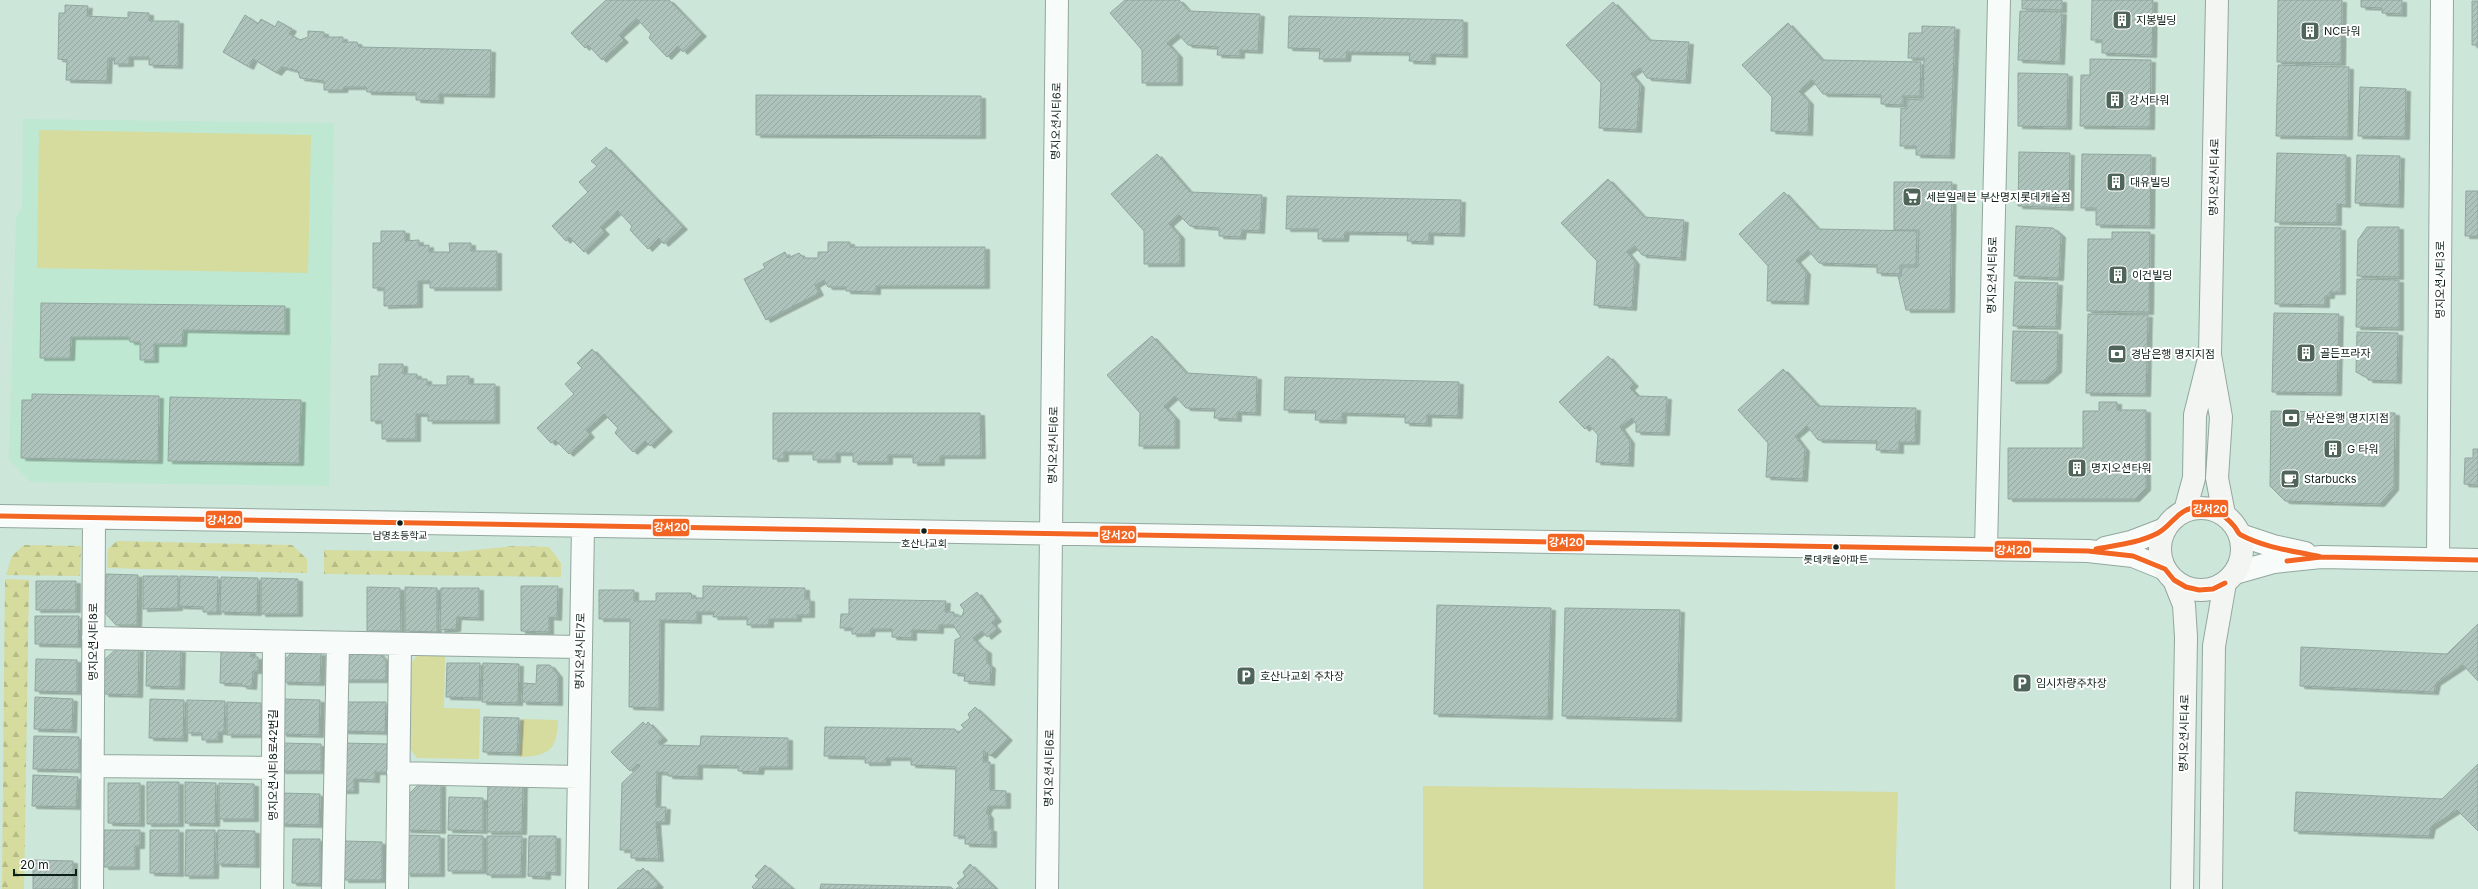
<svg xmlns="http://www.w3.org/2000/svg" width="2478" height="889" font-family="Inter,'Noto Sans KR',sans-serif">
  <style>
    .built { fill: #bee8d2 }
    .forest { fill: url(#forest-firs) }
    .garden { fill: #d6db9e }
    .building { fill: url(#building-hatch); stroke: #90a69e; filter: url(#shadow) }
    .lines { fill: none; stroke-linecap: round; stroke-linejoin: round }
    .street-casing { stroke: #93a79e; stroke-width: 24 }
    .secondary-casing { stroke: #93a79e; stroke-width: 24 }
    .street { stroke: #f7fbf9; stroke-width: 22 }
    .secondary { stroke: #f3f5f3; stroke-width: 22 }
    .bus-1-casing { stroke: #fff; stroke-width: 8 }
    .bus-1 { stroke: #f26522; stroke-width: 5 }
    .bus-dot { fill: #0d1f16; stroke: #fff; stroke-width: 1.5 }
    .labels { text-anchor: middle; stroke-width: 4; stroke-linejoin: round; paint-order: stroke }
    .bus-label { font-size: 10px; fill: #0d1f16; stroke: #fff }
    .poi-label { font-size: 11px; fill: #0d1f16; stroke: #fff; text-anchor: start }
    .street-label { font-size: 11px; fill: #0d1f16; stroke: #fff }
    .line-badge { stroke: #fff; stroke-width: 1.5 }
    .badge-label { font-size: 11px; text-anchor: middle; font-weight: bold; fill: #fff }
  </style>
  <defs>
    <pattern id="forest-firs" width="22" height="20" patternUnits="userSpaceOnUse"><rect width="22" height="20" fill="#d6db9e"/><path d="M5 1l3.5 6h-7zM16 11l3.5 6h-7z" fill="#b6bc87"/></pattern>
    <pattern id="building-hatch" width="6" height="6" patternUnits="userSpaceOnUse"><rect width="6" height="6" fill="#aec3bc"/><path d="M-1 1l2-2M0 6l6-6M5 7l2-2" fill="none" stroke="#94a7a1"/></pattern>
    <filter id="shadow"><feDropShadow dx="4.5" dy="2.5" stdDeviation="0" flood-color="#0004"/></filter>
  </defs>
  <rect width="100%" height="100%" fill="#cce6d9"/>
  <!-- built -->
  <path class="built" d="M23,119l311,4 -5,363 -298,-4 -22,-22 7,-242 6,-12z"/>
  <!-- forest -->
  <path class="forest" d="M117,541l175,4 15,14v14l-200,-5 1,-19z
    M24,545l57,1 -1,30 -74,-1 6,-19z
    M514,546l35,1 12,16v14l-237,-3v-24l132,2z
    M5,579l24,1 -5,309h-22z"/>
  <!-- garden -->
  <path class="garden" d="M39,130l272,5 -3,138 -271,-5z
    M418,655l27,1 -1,52 36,1 -1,50 -62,-1 -11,-15v-74z
    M522,719l36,1c-1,29 -8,36 -38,37z
    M1423,786l475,6 -3,97h-472z"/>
  <!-- building -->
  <path class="building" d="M606,0h63l33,34 -19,18 -5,-6 -11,11 -18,-19 2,-4 -14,-15 -18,16 5,5 -22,20 -14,-15 -3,3 -14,-15z
    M1125,0h54l10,11 71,3 -2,37 -18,-1v6l-23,-1 1,-8 -30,-2 -10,-11 -11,9 11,12v28h-36v-33l-32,-37z
    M2022,0h40v10l-40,-1z
    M2092,0h61l-1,55 -50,-2v-13h-11z
    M2278,0h64l-1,63 -64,-1z
    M2361,0h41v14l-20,-1v-5l-21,-1z
    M2472,1h6v44h-6z
    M1613,2l36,38 40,2 -3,39 -39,-3 -7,-10 -9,6 9,11 -3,45 -38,-2 2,-45 -35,-38z
    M65,5l23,1 -1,10 41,2v-6l21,1v8h30l-1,45 -29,-1v-8h-20v7h-15l1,-6h-7l-1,23 -41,-1 1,-20 -9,-1 1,-46h6z
    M2020,11l42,1 -2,50 -42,-2z
    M245,15l13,9 3,-5 14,8 3,-6 14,8 -3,5 11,6 8,-3v-6l16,1v5h19v5h14l2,5 132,3 -1,45 -51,-1v7l-23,-1v-7l-49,-1 -1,-5h-22l-1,3h-19v-9l-24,-3 -2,-7 -16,-4 -5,6 -24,-14 -4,8 -26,-15z
    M1289,16l174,4v35l-32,-1v8l-22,-1 1,-8 -63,-1 -1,7h-27l1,-10 -32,-1z
    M1788,23l34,37 99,2 -1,34h-17v9l-22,-1v-9l-58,-1 -11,-14 -13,11 10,11 -1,31 -37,-2 1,-34 -30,-32z
    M1922,26l33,1 -5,129 -34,-1v-9h-16l1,-38 6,1v-10l16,1 1,-42h-16l1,-25h13z
    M2090,59l61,1 -1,67 -70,-1 1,-51h9z
    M2278,65l71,2 -1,70 -72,-1z
    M2018,73l50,1 -1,53 -49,-1z
    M2360,87l46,2 -1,48 -47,-1z
    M756,95l225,1v40l-225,-1z
    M606,147l77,80 -19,17 -5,-6 -11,11 -18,-19 2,-4 -14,-15 -18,16 5,5 -21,20 -15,-15 -3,4 -14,-15 36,-34 -9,-10 18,-16 -6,-5z
    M2019,152l51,1 -1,55 -51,-2z
    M2277,153l69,2v50l-9,-1v19l-62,-1z
    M1157,154l33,38 72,3 -2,36 -18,-1 -1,7 -22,-1v-8l-29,-2 -11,-11 -10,9 11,12v28h-36v-33l-33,-37z
    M2082,154l69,1 -1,71 -54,-1v-17h-15z
    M2357,155l43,1 -1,49 -44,-2z
    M1608,179l36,38 40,3 -3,38 -39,-3 -7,-9 -8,6 8,10 -3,46 -38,-3 3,-44 -36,-38z
    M1894,182h58l-2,128h-44l-8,-34h3l1,-9h16l1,-37h-25z
    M2466,191h12v45h-13z
    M1784,192l34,37 99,2 -1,34h-16v9l-23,-1v-8l-58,-2 -11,-13 -12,10 10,12 -2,30 -37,-1 1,-35 -29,-32z
    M1287,196l174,4 -1,34 -31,-1v9l-22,-1 1,-8 -63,-1 -1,7h-26v-10h-32z
    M2016,226l37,2 8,7 -2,43 -45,-2z
    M2275,227l66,1v64h-11v4h-5v9l-50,-1z
    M2367,227h32v50l-42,-1 1,-36z
    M381,231h24v10l14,-1v6l10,-1v7h21l-1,-9h22v8h26v37h-67v-7h-12v24l-34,1v-18h-11v-45h8z
    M2112,232h38l-1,80 -62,-1 1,-72h24z
    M828,242h22v5h135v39h-109v6l-30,-1v-4h-18l-4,-7 -9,5 4,8 -53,27 -22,-41 21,-11 -2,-4 22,-12 3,6 11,-5 5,5h14v-6h10z
    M2357,279l42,1v48l-43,-1z
    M2015,282l43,1 -2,44 -43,-1z
    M41,303l244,3v26l-102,-2 -1,14h-28v16h-14v-18h-10l-1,-5h-58l-1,21h-30z
    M2274,313l65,1 -2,79 -65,-1z
    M2088,314l60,1 -2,79 -60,-1z
    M2013,331l45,1 -1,38 -13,11h-33z
    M2357,332l41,1 -1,48 -29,-1v-2l-12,-6z
    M1152,336l34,37 71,4 -1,36 -19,-1v7l-23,-1 1,-9 -29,-1 -11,-12 -11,10 11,12v28h-36l1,-33 -33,-38z
    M592,349l76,80 -18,17 -5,-5 -12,11 -18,-19 3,-5 -14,-14 -18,16 4,5 -21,19 -14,-14 -4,3 -14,-15 37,-34 -9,-10 17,-16 -5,-5z
    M1608,356l26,28 -4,4 8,8 29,1 -2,36 -29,-1v-8l-4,-6 -12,9 10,14 -1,23 -33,-2 2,-27 -9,-10 -4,4 -26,-27z
    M379,364h24v10h14v5h10v6h20v-9h22v8h26v37h-67v-7h-12v25h-34v-18h-11v-45h8z
    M1783,369l35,37 98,2 -1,34h-16v9l-23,-1 1,-9 -59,-1 -11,-14 -12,10 10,13 -2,30 -37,-2 2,-34 -30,-33z
    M1285,377l174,5 -1,34 -31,-1v9l-22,-1v-8l-63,-2v8l-27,-1 1,-9 -32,-1z
    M32,394l127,2 -1,65 -137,-3 1,-58h10z
    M170,397l131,3 -2,63 -131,-2z
    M2099,402h18v8h29v78l-11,11h-127v-51h75v-37h16z
    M2271,411l124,2 -1,75 -14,16 -95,-3 -15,-15z
    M773,413h207l1,43h-41v7h-27v-8h-25v7h-35v-9h-17v7h-23v-8h-29v7h-11z
    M2473,449h5v36l-14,-1 1,-26h8z
    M106,574l32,1 -1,50h-21l-11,-12z
    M143,576h35v32l-35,1z
    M180,576l38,1 -1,35h-14v-5l-24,-1z
    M221,577l37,1 -1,35 -37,-1z
    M261,578l37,1v35h-37z
    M36,581h40v29h-40z
    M521,586h37l-1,32 -8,-1v15l-28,-1z
    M703,586l102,2v11h5v16h-13v4h-28v6h-22v-8h-34l1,-5h-17v9l-37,-1 -1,88 -30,-1 1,-88h-31v-29h35v11h22v-8h35l1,5h11z
    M367,587l33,1 1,43h-34z
    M405,587l32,1v44l-32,-1z
    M441,588h38v30l-22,-1 -1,12 -16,1z
    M977,592l20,27 -5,4 5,6 -10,8 -5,-6 -9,7 7,8 7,5v12l4,3 -1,17 -26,-2 1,-7 -12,-1 2,-33 6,-3 -8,-12h-14v6l-27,-1v8l-20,-1v-8h-21l-1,5h-18v-6h-12l1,-14h8v-15l97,2 -1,11h9v4h8l2,-6 -4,-5z
    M1437,605l114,3 -3,109 -114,-3z
    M1565,608l115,2 -3,109 -115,-3z
    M35,616h44l-1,29 -43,-1z
    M2478,624v57l-15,-16 -27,18 -2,9 -134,-6 1,-39 146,7z
    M116,649h23l-1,46 -34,-1 1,-35z
    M147,649l34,1 -1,37 -34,-1z
    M345,650h31l10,11v19h-42z
    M221,651h30v6h7v14h-5l-1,16 -10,-1v-2l-22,-1z
    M291,653h30l-1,30 -37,-1v-20z
    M36,659l41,1v32l-42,-1z
    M447,663h33l-1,35 -33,-1z
    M483,663l36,1 -1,39 -36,-1z
    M537,665h13l8,10v28l-36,-1 1,-19 13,1z
    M35,697l38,2 -1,31 -38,-1z
    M150,699l34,1 -1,39 -34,-1z
    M282,699l38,1 -1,35 -37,-1z
    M187,700l38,1 -1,31h-6v8h-16v-7h-15z
    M227,702l34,1v32h-34z
    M342,702h44l-1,30 -43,-1z
    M975,707l33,31 -17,18 -7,-5 -1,11h7v28l16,1v15h-17l-3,6 3,4v13h3v16l-27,-1v-8h-11l2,-69 -45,-2v-7h-25v5h-21v-6l-41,-1 1,-29 130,2 3,4 6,-5 -3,-3 9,-7 -2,-4z
    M484,717l35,1 -2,35 -34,-1z
    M643,722l3,3 2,-3 15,16 -5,4 2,3 40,1 1,-10 87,2v29h-28l-1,5 -21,-1v-5l-40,-1v12l-30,-1v-3l-11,-1 -1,35h10l-1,15h-9l3,37 -28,-1v-8h-11l2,-67 18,-17 -2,-2 -8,7 -19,-19z
    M34,736l45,1v33l-46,-1z
    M282,743l39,1v27h-40z
    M342,743l45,1v28h-12v8l-21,-1v12h-14z
    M2478,764v67l-21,-21 -26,17 -2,9 -135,-5 2,-39 146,7z
    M33,775l45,2 -2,30 -44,-1z
    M488,781l35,1 -1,50h-35z
    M147,782h32v42h-32z
    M185,782l31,1 -1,41 -30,-1z
    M108,783h32v41l-32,-1z
    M219,783l35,1v35h-35z
    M419,784h22v47l-35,-1v-33z
    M281,793l39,1 -1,31 -39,-1z
    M449,797l34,1v33l-35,-1z
    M104,830h36v16h-5v21h-31z
    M150,830h29v44l-29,-1z
    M186,830h29l-1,46h-29z
    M218,830l37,1v34l-38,-1z
    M406,835l34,1v38h-34z
    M448,835l35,1v35h-35z
    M487,836h35l-1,39h-34z
    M529,836h27v37l-10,-1v5l-18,-1z
    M293,839h27v45l-28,-1z
    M344,841l38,1v38h-38z
    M33,860l40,1v28h-40z
    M970,864l26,25h-40l4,-3 -3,-3 8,-7 -2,-4z
    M765,865l28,24h-39l-2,-2 7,-8 -4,-3z
    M643,868l16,17 -4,4h-38l21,-19 2,1z
    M821,884l130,3 2,2h-133z"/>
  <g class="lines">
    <defs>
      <path id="street" d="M0,516l2088,35 45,5 32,13
        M2240,535l33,11 32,7
        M2105,548l26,-6 34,-13
        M1986,549l13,-549
        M2438,559l4,-559
        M2235,573l39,-11 47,-5 157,3
        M93,638l487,9
        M93,766l180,2
        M398,773l180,4
        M92,889l2,-371
        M272,889l2,-247
        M333,889l5,-246
        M397,889l3,-245
        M577,889l6,-363
        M1047,889l10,-889"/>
      <path id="secondary" d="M2210,355l7,-355
        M2160 549a41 41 0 1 1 82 0a41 41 0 1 1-82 0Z
        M2185,511l9,-33 1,-63 15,-60 11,62 -4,61 7,36
        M2174,580l10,25 2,32 -4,252
        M2211,889l3,-243 11,-63"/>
    </defs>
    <!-- street casing -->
    <use href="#street" class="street-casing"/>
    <!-- secondary casing -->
    <use href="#secondary" class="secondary-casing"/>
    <!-- street -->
    <use href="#street" class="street"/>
    <!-- secondary -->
    <use href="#secondary" class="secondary"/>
    <defs>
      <path id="bus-1" d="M0,516l2088,35 45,5 32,13 9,11 12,7 13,3 14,-1 12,-6
        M2096,549c21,-4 43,-6 62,-16 13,-7 18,-21 34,-25 16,-4 32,6 42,18 3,3 4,8 7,9 24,13 54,16 80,22
        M2287,561l34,-4 157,3"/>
    </defs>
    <!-- bus-1 casing -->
    <use href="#bus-1" class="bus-1-casing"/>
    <!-- bus-1 -->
    <use href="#bus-1" class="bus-1"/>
  </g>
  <!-- icons -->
  <defs>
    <symbol id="building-square" viewBox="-11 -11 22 22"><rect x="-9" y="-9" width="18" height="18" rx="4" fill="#50655a" stroke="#fff"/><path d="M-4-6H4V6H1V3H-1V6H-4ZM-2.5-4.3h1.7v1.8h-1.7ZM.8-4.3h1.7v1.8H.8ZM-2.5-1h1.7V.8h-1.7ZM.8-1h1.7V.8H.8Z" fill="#fff"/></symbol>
    <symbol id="supermarket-square" viewBox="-11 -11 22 22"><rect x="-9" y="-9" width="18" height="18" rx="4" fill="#50655a" stroke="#fff"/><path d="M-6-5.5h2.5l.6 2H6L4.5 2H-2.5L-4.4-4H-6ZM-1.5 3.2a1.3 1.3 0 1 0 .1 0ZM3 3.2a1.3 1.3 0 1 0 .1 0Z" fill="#fff"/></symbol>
    <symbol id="bank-square" viewBox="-11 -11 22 22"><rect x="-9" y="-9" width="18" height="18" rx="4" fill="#50655a" stroke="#fff"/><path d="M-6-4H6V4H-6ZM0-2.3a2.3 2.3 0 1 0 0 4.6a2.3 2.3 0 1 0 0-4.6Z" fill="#fff"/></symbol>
    <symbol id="cafe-square" viewBox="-11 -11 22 22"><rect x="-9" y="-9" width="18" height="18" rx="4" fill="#50655a" stroke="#fff"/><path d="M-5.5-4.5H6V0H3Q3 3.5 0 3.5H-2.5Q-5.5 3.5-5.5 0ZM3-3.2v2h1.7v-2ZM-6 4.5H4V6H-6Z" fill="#fff"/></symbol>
    <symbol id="parking-square" viewBox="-11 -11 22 22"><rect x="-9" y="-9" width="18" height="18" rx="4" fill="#50655a" stroke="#fff"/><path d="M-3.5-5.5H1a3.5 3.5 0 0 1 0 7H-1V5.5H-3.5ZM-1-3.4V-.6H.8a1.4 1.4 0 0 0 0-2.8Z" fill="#fff"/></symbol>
  </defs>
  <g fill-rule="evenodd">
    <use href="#building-square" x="2111" y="9" width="22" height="22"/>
    <use href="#building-square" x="2299" y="20" width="22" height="22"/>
    <use href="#building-square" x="2104" y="89" width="22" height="22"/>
    <use href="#building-square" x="2105" y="171" width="22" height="22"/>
    <use href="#supermarket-square" x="1901" y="186" width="22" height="22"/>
    <use href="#building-square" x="2107" y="264" width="22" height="22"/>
    <use href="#building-square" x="2295" y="342" width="22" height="22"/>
    <use href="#bank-square" x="2106" y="343" width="22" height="22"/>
    <use href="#bank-square" x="2280" y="407" width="22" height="22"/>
    <use href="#building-square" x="2322" y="438" width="22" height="22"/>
    <use href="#building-square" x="2066" y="457" width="22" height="22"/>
    <use href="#cafe-square" x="2279" y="468" width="22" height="22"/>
    <use href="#parking-square" x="1235" y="665" width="22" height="22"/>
    <use href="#parking-square" x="2011" y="672" width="22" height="22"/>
  </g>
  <!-- markers -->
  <g class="bus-dot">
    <circle cx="400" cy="523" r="3.5"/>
    <circle cx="924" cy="531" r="3.5"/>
    <circle cx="1836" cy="547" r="3.5"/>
  </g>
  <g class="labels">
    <!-- bus labels -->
    <g class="bus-label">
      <text x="400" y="539">남명초등학교</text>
      <text x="924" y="547">호산나교회</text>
      <text x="1836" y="563">롯데캐슬아파트</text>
    </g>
    <!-- poi labels -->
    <g class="poi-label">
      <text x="2136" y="24">지봉빌딩</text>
      <text x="2324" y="35">NC타워</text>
      <text x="2129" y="104">강서타워</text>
      <text x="2130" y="186">대유빌딩</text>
      <text x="1926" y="201">세븐일레븐 부산명지롯데캐슬점</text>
      <text x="2132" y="279">이건빌딩</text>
      <text x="2320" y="357">골든프라자</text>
      <text x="2131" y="358">경남은행 명지지점</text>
      <text x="2305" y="422">부산은행 명지지점</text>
      <text x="2347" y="453">G 타워</text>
      <text x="2091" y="472">명지오션타워</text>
      <text x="2304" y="483">Starbucks</text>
      <text x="1260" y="680">호산나교회 주차장</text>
      <text x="2036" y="687">임시차량주차장</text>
    </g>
    <!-- street labels -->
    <g class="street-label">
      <text transform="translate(1056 121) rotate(-89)" y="4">명지오션시티6로</text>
      <text transform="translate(2214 177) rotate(-89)" y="4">명지오션시티4로</text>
      <text transform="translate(1992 275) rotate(-89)" y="4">명지오션시티5로</text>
      <text transform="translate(2440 280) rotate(-90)" y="4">명지오션시티3로</text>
      <text transform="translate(1053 445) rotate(-89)" y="4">명지오션시티6로</text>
      <text transform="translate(93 642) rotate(-90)" y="4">명지오션시티8로</text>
      <text transform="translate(580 651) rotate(-89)" y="4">명지오션시티7로</text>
      <text transform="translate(2184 733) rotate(-89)" y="4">명지오션시티4로</text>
      <text transform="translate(273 765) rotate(-90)" y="4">명지오션시티8로42번길</text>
      <text transform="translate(1049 768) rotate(-89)" y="4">명지오션시티6로</text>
    </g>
  </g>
  <g class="line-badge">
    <rect x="2191" y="499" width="38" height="19" rx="4" fill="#f26522"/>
    <rect x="205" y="510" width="38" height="19" rx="4" fill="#f26522"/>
    <rect x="652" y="518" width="38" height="19" rx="4" fill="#f26522"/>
    <rect x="1099" y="525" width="38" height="19" rx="4" fill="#f26522"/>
    <rect x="1547" y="533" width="38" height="19" rx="4" fill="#f26522"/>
    <rect x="1994" y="540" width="38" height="19" rx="4" fill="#f26522"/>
  </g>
  <g class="badge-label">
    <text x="2210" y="513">강서20</text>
    <text x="224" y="524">강서20</text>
    <text x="671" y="531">강서20</text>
    <text x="1118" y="539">강서20</text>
    <text x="1566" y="546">강서20</text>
    <text x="2013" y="554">강서20</text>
  </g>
  <!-- scale -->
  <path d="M14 869v6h62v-6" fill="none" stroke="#0d1f16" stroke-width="2"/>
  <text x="20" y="869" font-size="12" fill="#0d1f16" stroke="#ffffff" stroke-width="3" paint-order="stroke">20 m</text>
</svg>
